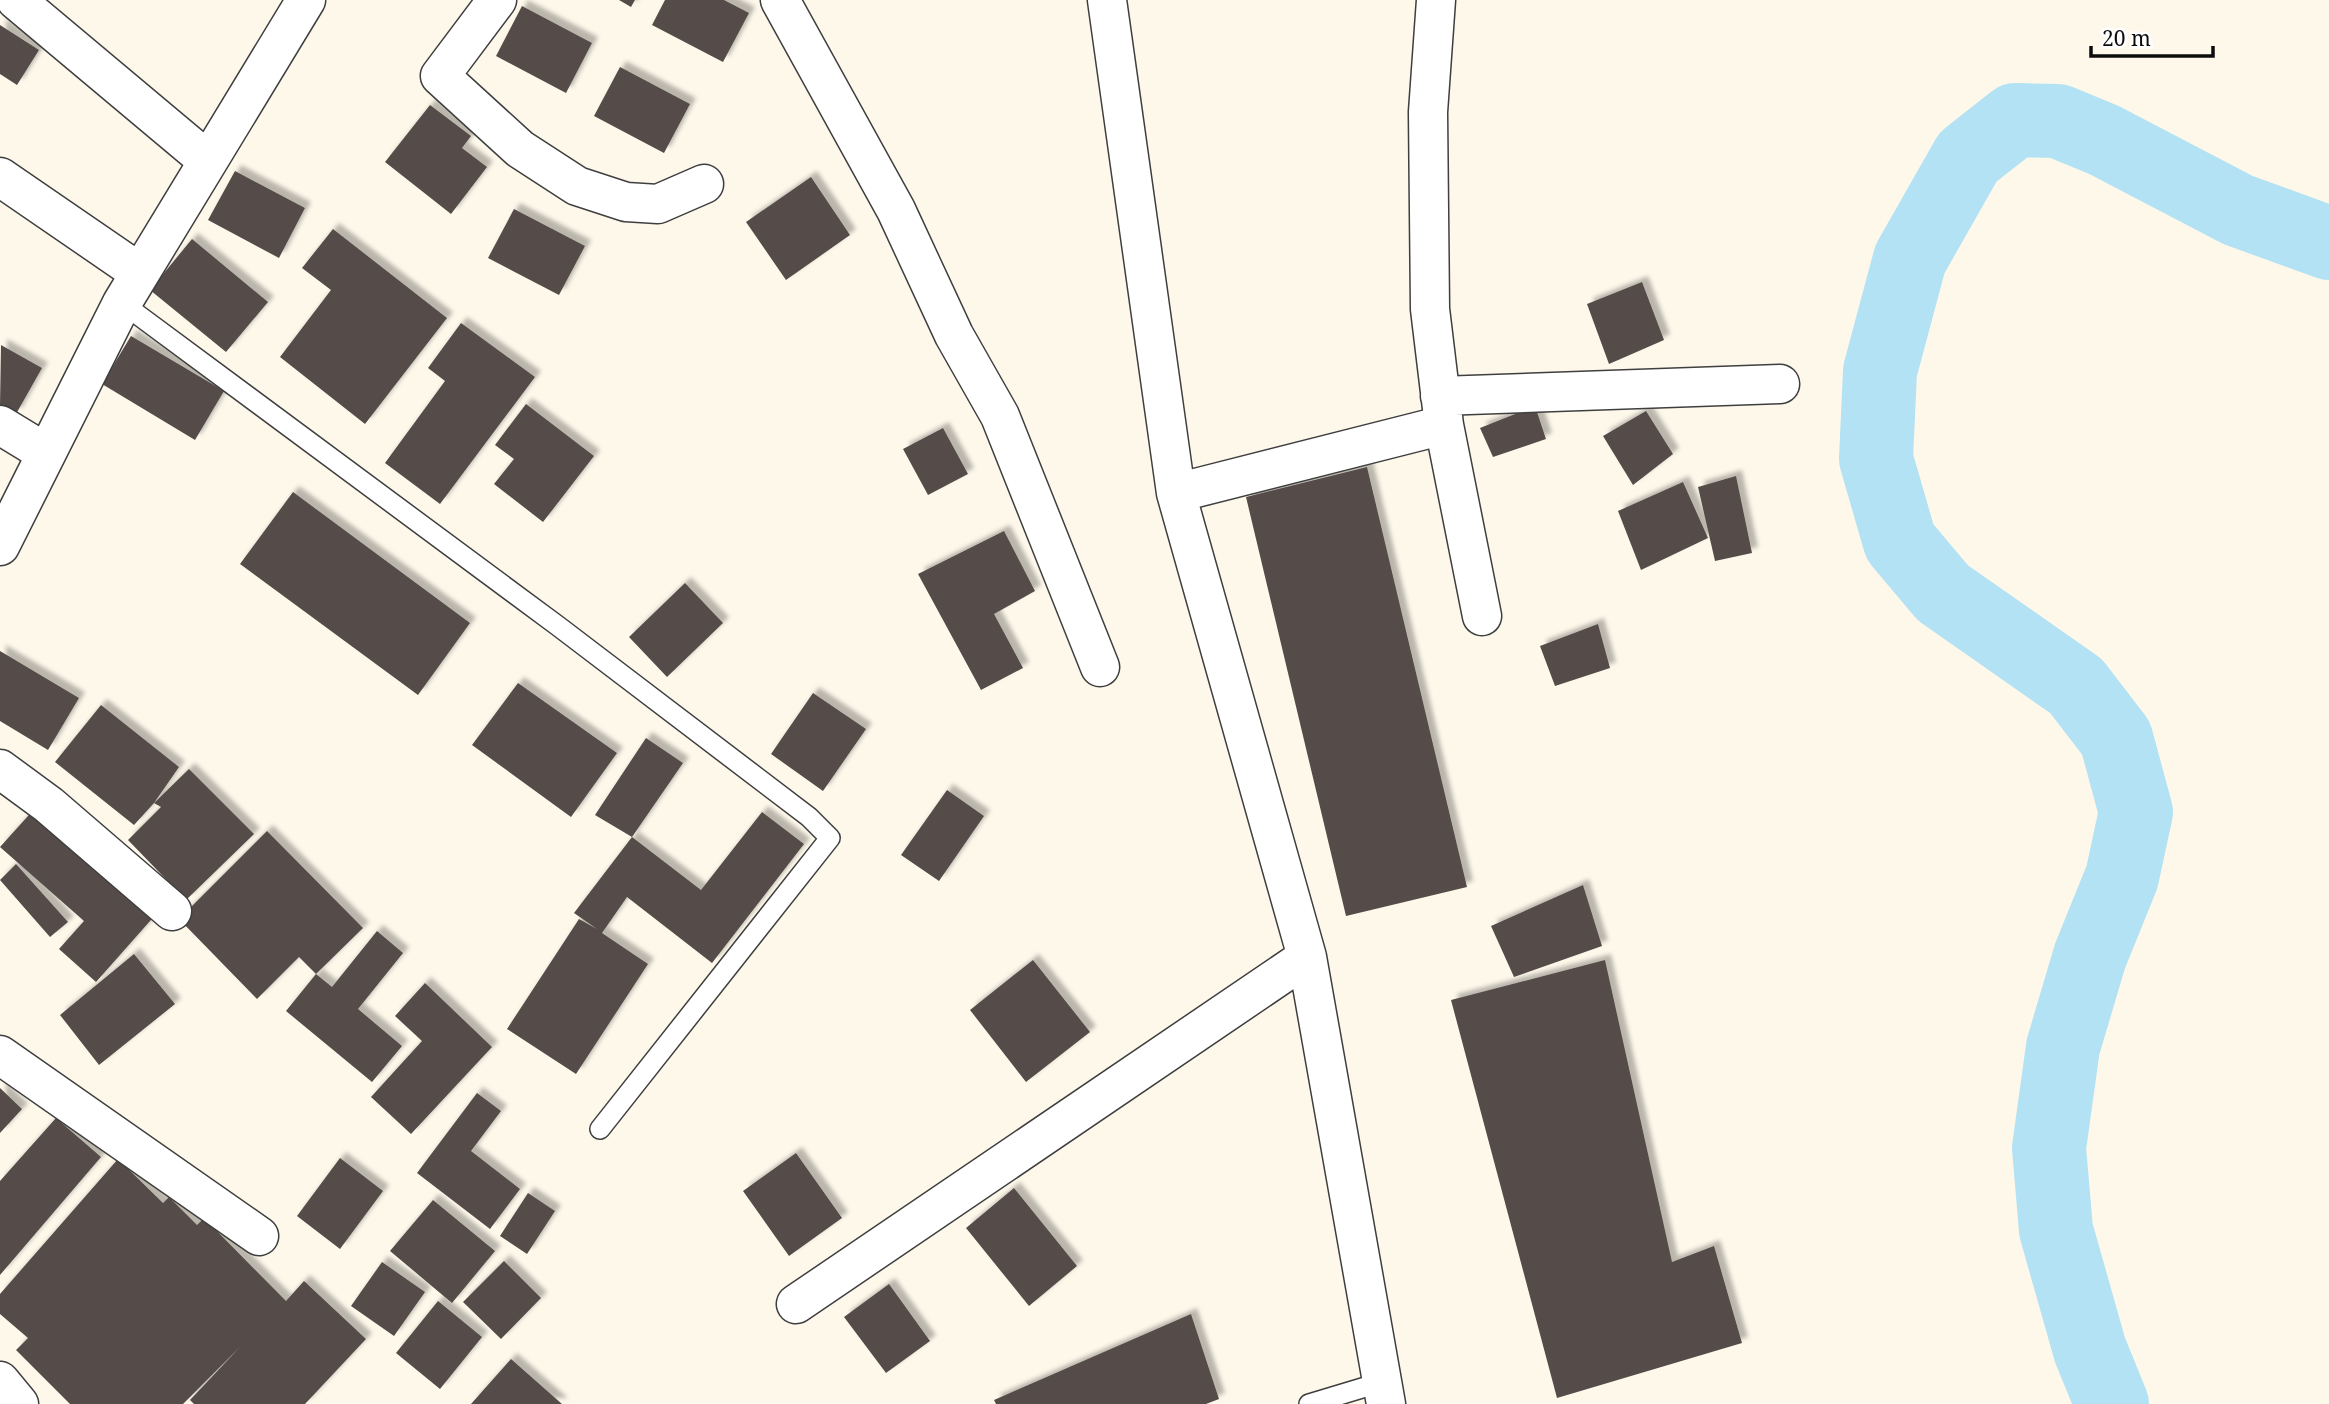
<svg xmlns="http://www.w3.org/2000/svg" width="2329" height="1404" font-family="'Noto Serif',serif">
  <style>
    .lines { fill: none; stroke-linecap: round; stroke-linejoin: round }
    .river { stroke: #b2e2f3; stroke-width: 74 }
    .building { fill: #544c49; filter: url(#shadow) }
    .lane-casing { stroke: #3f3f3f; stroke-width: 22 }
    .street-casing { stroke: #3f3f3f; stroke-width: 41 }
    .lane { stroke: #fff; stroke-width: 19 }
    .street { stroke: #fff; stroke-width: 38 }
  </style>
  <defs>
    <filter id="shadow"><feDropShadow dx="6" dy="-6" stdDeviation="2" flood-color="#0004"/></filter>
  </defs>
  <rect width="100%" height="100%" fill="#fef8eb"/>
  <g class="lines">
    <!-- river -->
    <path class="river" d="M2112,1404l-22,-54 -34,-120 -7,-82 14,-101 27,-91 32,-79 14,-65 -20,-74 -40,-52 -133,-93 -43,-51 -24,-83 4,-88 30,-112 58,-102 47,-37 43,1 46,19 134,70 91,33"/>
  </g>
  <!-- building -->
  <path class="building" d="M619,0h16l-4,7z
    M665,0h59l25,13 -26,49 -71,-37z
    M522,6l70,37 -26,50 -70,-37z
    M0,25l39,25 -22,35 -17,-11z
    M620,67l70,37 -26,49 -70,-37z
    M430,105l41,31 -9,12 25,19 -36,47 -66,-52z
    M235,171l70,37 -26,50 -71,-38z
    M811,177l39,58 -64,45 -40,-58z
    M514,209l71,37 -26,49 -71,-37z
    M333,229l114,89 -82,106 -85,-67 51,-67 -29,-22z
    M192,239l76,63 -42,50 -76,-62z
    M1642,282l22,58 -55,24 -22,-60z
    M461,323l74,54 -95,127 -55,-41 60,-82 -17,-13z
    M131,336l93,55 -29,49 -93,-56z
    M1,345l41,23 -26,46 -16,-9z
    M526,404l68,52 -51,66 -49,-38 20,-25 -19,-14z
    M1535,406l11,33 -53,18 -13,-29z
    M1646,411l27,43 -40,31 -30,-49z
    M943,428l25,46 -40,21 -25,-46z
    M1367,467l100,420 -121,29 -100,-419z
    M1736,476l16,77 -37,8 -17,-74z
    M1683,482l25,56 -67,32 -23,-59z
    M293,492l177,131 -52,72 -178,-131z
    M1004,531l31,60 -41,23 29,54 -42,22 -63,-116z
    M685,583l38,40 -56,54 -38,-40z
    M1598,624l12,44 -55,18 -15,-40z
    M0,651l79,47 -31,52 -48,-29z
    M518,683l99,70 -46,64 -99,-72z
    M813,693l53,36 -43,62 -52,-37z
    M101,705l78,62 -25,36 35,-34 65,65 -68,66 -58,-60 33,-33 -7,-4 -20,22 -79,-63z
    M646,738l37,25 -51,74 -37,-22z
    M947,790l37,26 -45,65 -38,-26z
    M37,806l121,106 -62,70 -37,-33 25,-28 -84,-74z
    M762,812l42,32 -92,119 -85,-66 -25,36 46,31 -72,110 -69,-45 72,-110 18,10 -23,-16 58,-76 69,53z
    M267,831l96,97 -47,46 -17,-17 -42,42 -78,-80z
    M16,864l52,58 -18,15 -50,-57z
    M1583,885l19,61 -88,31 -23,-51z
    M377,931l26,22 -45,56 44,37 -30,36 -86,-71 30,-37 16,13z
    M134,954l41,50 -76,61 -39,-50z
    M1033,960l57,72 -64,50 -56,-72z
    M1605,960l67,302 42,-16 28,97 -185,55 -106,-398z
    M425,983l67,64 -81,87 -40,-37 51,-56 -27,-25z
    M0,1088l22,21 -22,24z
    M477,1093l24,18 -30,40 49,38 -30,40 -73,-56z
    M56,1118l45,39 -101,118v-94z
    M796,1153l46,65 -53,38 -46,-65z
    M340,1158l43,33 -43,58 -43,-33z
    M118,1159l45,44 6,-6 28,28 7,-7 82,83 18,-20 62,58 -61,65h-111l-4,-4 50,-53 -57,57h-113l-54,-54 12,-12 -28,-24v-20z
    M1014,1188l63,78 -48,40 -63,-78z
    M528,1193l27,18 -28,43 -27,-18z
    M433,1200l62,51 -43,52 -62,-52z
    M504,1261l37,37 -40,41 -38,-37z
    M382,1262l43,30 -31,44 -43,-30z
    M889,1284l41,57 -44,32 -42,-56z
    M438,1301l44,36 -42,52 -44,-36z
    M1191,1314l28,85 -13,5h-210l-2,-4z
    M511,1359l51,45h-91z"/>
  <g class="lines">
    <defs>
      <path id="lane" d="M122,303l436,323 251,191 21,21 -230,291
        M1309,1404l73,-22"/>
      <path id="street" d="M16,0l192,161
        M497,0l-57,76 80,73 57,37 49,16 32,2 46,-20
        M780,0l116,210 58,125 46,81 100,251
        M1107,0l69,493 131,464 79,447
        M1436,0l-8,112 2,197 14,116 38,191
        M0,177l140,96
        M1440,396l340,-12
        M0,425l46,28
        M1176,493l268,-68
        M0,546l122,-243 184,-303
        M0,769l49,36 123,106
        M0,1055l259,181
        M796,1304l511,-347
        M0,1381l19,23"/>
    </defs>
    <!-- lane casing -->
    <use href="#lane" class="lane-casing"/>
    <!-- street casing -->
    <use href="#street" class="street-casing"/>
    <!-- lane -->
    <use href="#lane" class="lane"/>
    <!-- street -->
    <use href="#street" class="street"/>
  </g>
  <!-- scale -->
  <path d="M2091 46v10h122v-10" fill="none" stroke="#0c0c0c" stroke-width="3.5"/>
  <text x="2102" y="46" font-size="21" fill="#0c0c0c" stroke="#ffffff" stroke-width="5" paint-order="stroke">20 m</text>
</svg>
